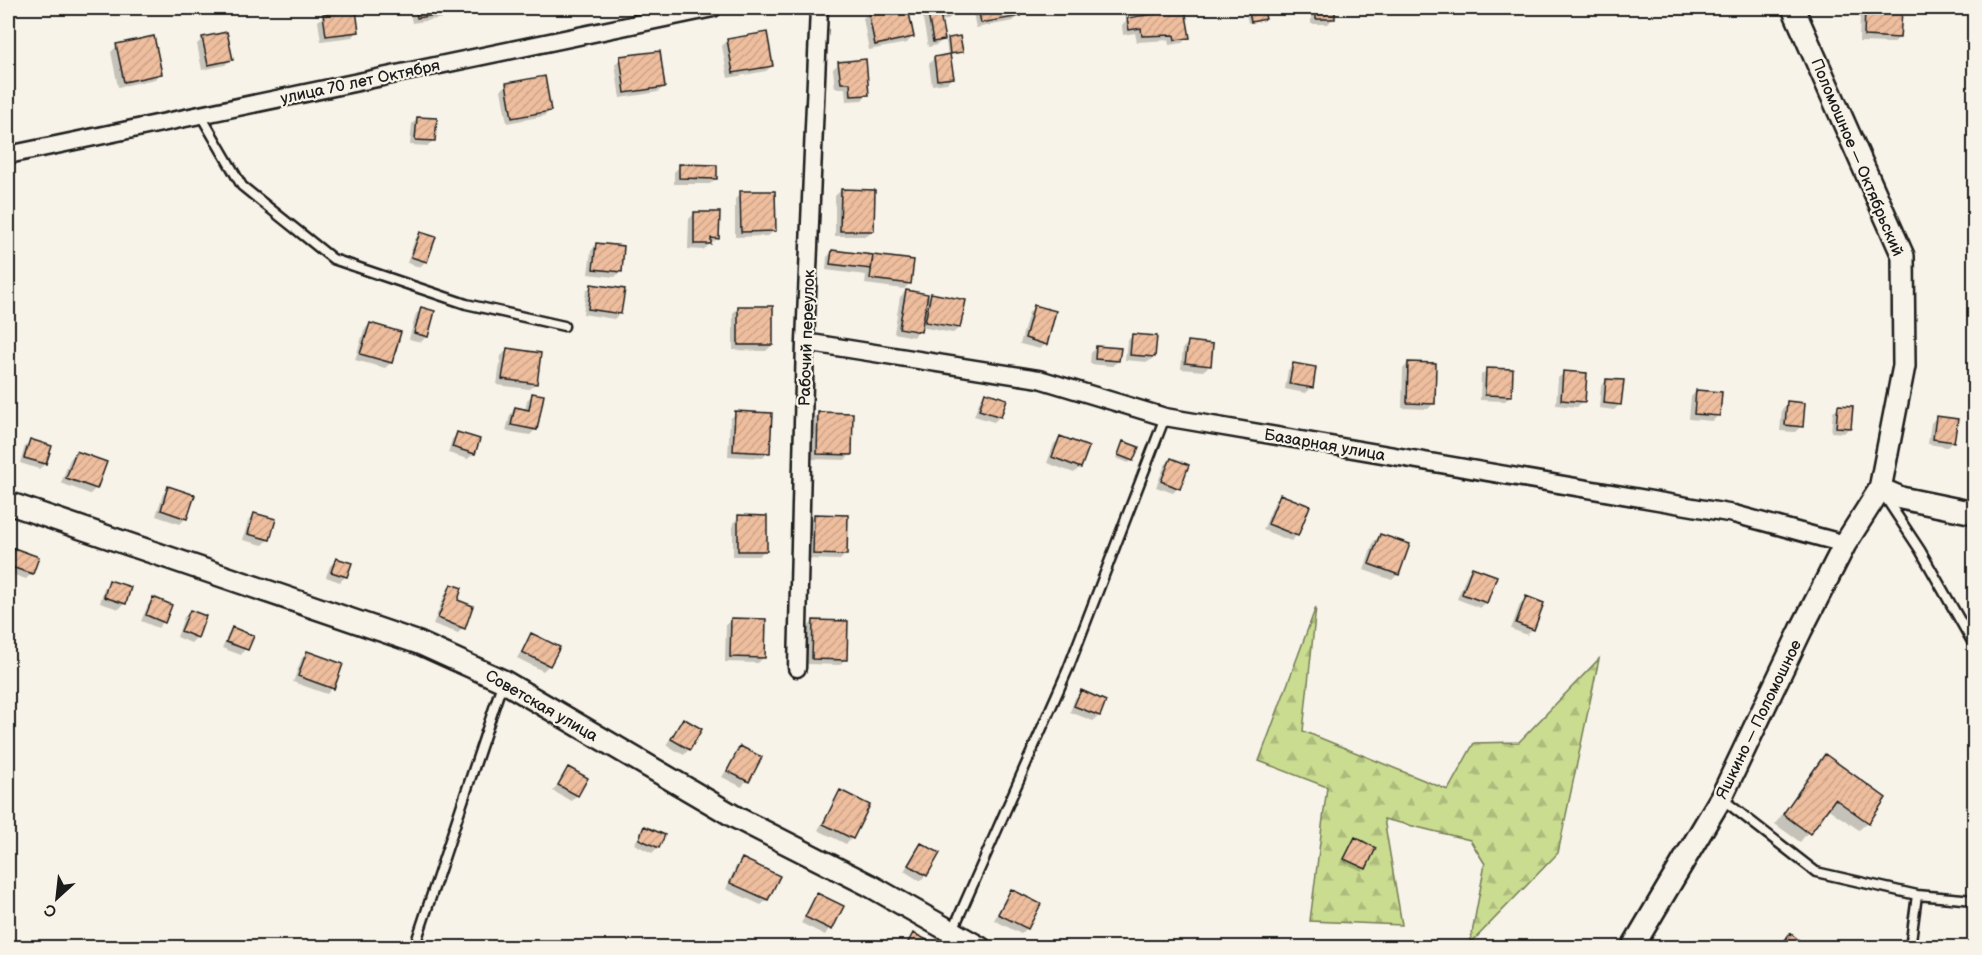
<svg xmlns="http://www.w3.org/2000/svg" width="1982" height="955" font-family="'Balsamiq Sans',sans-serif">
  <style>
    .forest { fill: url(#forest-firs); stroke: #737c56; stroke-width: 1.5 }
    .shadow { fill: #0003 }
    .building { fill: url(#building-hatch); stroke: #1c1c1c; stroke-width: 1.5 }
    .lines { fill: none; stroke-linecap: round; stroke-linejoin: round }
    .service-casing { stroke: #1c1c1c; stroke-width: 13 }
    .minor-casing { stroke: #1c1c1c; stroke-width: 21 }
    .tertiary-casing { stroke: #1c1c1c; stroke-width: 26 }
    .service { stroke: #f7f3e8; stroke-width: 8 }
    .minor { stroke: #f7f3e8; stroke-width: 16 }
    .tertiary { stroke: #f7f3e8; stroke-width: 21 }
    .labels { text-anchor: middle; stroke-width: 4.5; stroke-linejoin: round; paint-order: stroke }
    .street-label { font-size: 16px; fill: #1c1c1c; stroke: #f7f3e8 }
  </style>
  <defs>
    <pattern id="forest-firs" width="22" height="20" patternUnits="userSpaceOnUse" patternTransform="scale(1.5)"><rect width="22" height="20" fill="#cadc90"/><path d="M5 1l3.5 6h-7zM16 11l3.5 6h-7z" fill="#adbc7c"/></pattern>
    <pattern id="building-hatch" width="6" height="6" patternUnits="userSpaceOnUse" patternTransform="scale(1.5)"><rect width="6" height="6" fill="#eebe9e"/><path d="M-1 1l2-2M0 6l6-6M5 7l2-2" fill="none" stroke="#cca388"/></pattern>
  </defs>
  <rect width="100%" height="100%" fill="#f7f3e8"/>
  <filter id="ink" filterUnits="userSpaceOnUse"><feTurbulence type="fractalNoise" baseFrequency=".0167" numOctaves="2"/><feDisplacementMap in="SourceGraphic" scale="12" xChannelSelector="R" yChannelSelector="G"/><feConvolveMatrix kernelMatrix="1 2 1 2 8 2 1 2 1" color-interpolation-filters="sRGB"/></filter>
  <g filter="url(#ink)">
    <!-- forest -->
    <path class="forest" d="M1316,607l-13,124 145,59 26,-47 45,-1 80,-83 -41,194 -88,91 15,-80 -15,-24 -86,-21 18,106 -92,-4 17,-134 -68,-26z"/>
    <!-- shadow -->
    <path class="shadow" d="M409,8h59v1l-6,6 -50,8z
      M895,8h12l5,29 -5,6 -38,7 -6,-32 6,-5z
      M921,8h31l1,6 -6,6 -7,1 3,18 -6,6 -9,2z
      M972,8h46l1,8 -6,5 -37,7z
      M1245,8h17l2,10 -16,5z
      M1311,8h22v10l-5,6h-17z
      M1670,8h34l-5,6 -28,2z
      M1866,10l33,28 -6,5 -34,-1 1,-26z
      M324,16l34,15 -6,6 -31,4 -3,-20z
      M1127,20l61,17 -6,6 -13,2 -1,-5 -31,2 -2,-9 -12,2 -1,-10z
      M203,39l28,20 -6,6 -23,5 -5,-26z
      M728,40l44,26 -6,5 -38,7 -6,-32z
      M948,40l13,12 -12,4 4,21 -6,6 -15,2 -3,-21 5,-6 14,-2 -2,-14z
      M117,46l43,27 -5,6 -37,8 -7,-35z
      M621,58l43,28 -6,6 -38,6 -5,-34z
      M838,64l30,30 -6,6 -16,1 -1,-13h-10l-2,-19z
      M507,84l43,27 -6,5 -37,7 -6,-33z
      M418,118l16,22 -6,6 -18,-1 2,-21z
      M680,166l36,12 -6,6h-36v-12z
      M841,190l32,41 -6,5h-32v-40z
      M741,193l33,38 -6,5 -33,1v-38z
      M695,213l23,25 -15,12 -15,-1 1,-30z
      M421,233l13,5 -9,24 -5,5 -13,-4 8,-24z
      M596,245l25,26 -6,6 -27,-3 3,-23z
      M833,251l80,10 -3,22 -6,6 -39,-5 1,-9 -40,-5 1,-13z
      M592,286l28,27 -6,6 -31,-5 3,-23z
      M906,291l19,10 6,-6 28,33 -6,5 -33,-6 -6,10 -20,-4 6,-36z
      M1035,306l11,38 -6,5 -20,-5 9,-32z
      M739,307l33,38 -6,6 -33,-1v-37z
      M422,309l5,27 -6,6 -12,-3 7,-25z
      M370,324l29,9 -8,30 -6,5 -30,-8 9,-30z
      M1133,335l21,22 -6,5 -23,-2 2,-19z
      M1189,342l20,24 -6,5 -22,-2 2,-21z
      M1097,347l21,14 -6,5 -22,-2 1,-11z
      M507,350l28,34 -6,5 -32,-4 4,-29z
      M1408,363l26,40 -6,6 -26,-1 1,-39z
      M1294,364l17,23 -6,6 -20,-4 3,-19z
      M1487,370l23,26 -5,5 -25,-1 1,-25z
      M1564,373l19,28 -6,6 -21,-2 2,-27z
      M1607,380l13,24 -6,6 -15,-2 2,-22z
      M1696,391l22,24 -5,6 -24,-2 2,-22z
      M985,394l20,6 -6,17 -5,5 -20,-6 6,-16z
      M533,395l3,34 -6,6 -24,-4 4,-16 5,-6 10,2 2,-11z
      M1788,403l13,23 -6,6 -15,-1 2,-22z
      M1839,406l10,22 -5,5 -13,-1 2,-20z
      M736,413l32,39 -5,6 -35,-2 2,-37z
      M818,414l33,40 -6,6 -33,-1 1,-39z
      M1937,417l16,25 -6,5 -19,-3 3,-21z
      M458,434l16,19 -6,6 -20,-6 4,-14z
      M1060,438l20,29 -6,6 -27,-10 7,-19z
      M31,441l14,23 -6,5 -19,-6 5,-17z
      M1124,443l13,5 -8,15 -13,-5z
      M76,453l20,35 -6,6 -29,-11 9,-24z
      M1171,459l7,29 -5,5 -17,-6 9,-22z
      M169,488l17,30 -6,6 -24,-8 7,-22z
      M1280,496l17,39 -6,6 -28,-11 12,-29z
      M254,515l15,24 -6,6 -20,-5 5,-19z
      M815,515l31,39 -6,6 -32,-1 1,-38z
      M739,517l26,33 -6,6h-26v-33z
      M1380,536l18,38 -6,6 -28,-10 10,-29z
      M15,550l17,23 -6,6 -18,-6v-13z
      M336,560l10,16 -6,6 -14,-5 4,-11z
      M1472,568l14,34 -6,6 -23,-9 10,-25z
      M110,582l15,21 -6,6 -19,-6 4,-15z
      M451,586l12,42 -5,5 -25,-9 13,-32z
      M1526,598l6,31 -5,6 -16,-6 9,-25z
      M154,599l9,23 -5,6 -17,-7 7,-16z
      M190,612l7,25 -6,6 -14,-6 7,-20z
      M732,620l32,37 -6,6 -33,-1 1,-37z
      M813,621l32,38 -5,6 -33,-1 1,-37z
      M232,629l20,8 -11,18 -19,-7z
      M531,635l18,30 -6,6 -26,-13z
      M307,653l25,35 -5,6 -34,-12 9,-24z
      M1081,692l18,24 -6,5 -23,-9 5,-14z
      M683,720l6,29 -5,6 -18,-10z
      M740,748l20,10 -18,29 -20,-10z
      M1825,756l43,66 -9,8 -32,-22 -27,34 -25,-18z
      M568,769l9,26 -6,6 -18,-10z
      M841,792l11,46 -6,6 -28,-14z
      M645,827l13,20 -6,6 -18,-9z
      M1355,839l19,9 -12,23 -19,-9z
      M921,844l5,31 -6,6 -16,-10z
      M742,860l25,40 -6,5 -35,-16 10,-23z
      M1011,891l16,37 -6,6 -27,-14z
      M818,895l24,12 -17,28 -24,-12z"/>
    <!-- building -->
    <path class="building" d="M416,8h53l1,2 -53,8z
      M887,8h21l6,29 -39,8 -7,-34z
      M927,8h12l6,32 -12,2z
      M940,8h13l2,6 -13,3z
      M978,8h41l2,8 -40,7z
      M1248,8h15l3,11 -15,3z
      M1316,8h19v11h-19z
      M1185,9l5,29 -15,2 -1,-5 -32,1 -1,-8 -12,2 -2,-12z
      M1865,9l37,2 -2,27 -36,-2z
      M356,10l3,22 -33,4 -3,-22z
      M227,32l6,28 -25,5 -6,-28z
      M767,32l6,34 -40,7 -6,-34z
      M154,36l8,38 -38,8 -8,-38z
      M960,36l3,16 -13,2 -2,-16z
      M660,51l5,36 -40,6 -5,-37z
      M950,54l4,24 -17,2 -3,-23z
      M866,59l3,36 -18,1 -1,-13h-9l-3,-21z
      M545,76l6,35 -39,7 -6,-35z
      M417,117l20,1 -2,23 -20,-1z
      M679,164l38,1v14l-38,-1z
      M841,189l34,1 -1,41h-34z
      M740,191h35l1,40 -35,1z
      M694,212h26l-1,27 -8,-1v6h-17z
      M420,232l16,5 -9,25 -16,-5z
      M596,243l28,3 -2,26 -29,-3z
      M832,250l41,5 -2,14 -41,-5z
      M873,255l41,5 -3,24 -41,-5z
      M591,284l34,5 -4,25 -33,-5z
      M906,290l22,4 -7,38 -22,-4z
      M931,293l35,7 -6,28 -35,-6z
      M1034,305l22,6 -9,34 -22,-7z
      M738,306h35v39h-35z
      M421,307l14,4 -7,26 -14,-4z
      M370,323l31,9 -9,31 -32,-9z
      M1132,334l25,2 -2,21 -25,-2z
      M1188,341l25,3 -2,22 -26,-3z
      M1096,346l25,2 -2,13 -24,-2z
      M507,348l34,5 -4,31 -35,-5z
      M1408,362l28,1 -1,41 -28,-1z
      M1293,363l23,4 -3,21 -24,-4z
      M1486,368l27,1 -1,27 -27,-1z
      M1563,371l24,2 -2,29 -24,-2z
      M1606,379l18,1 -3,25 -17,-2z
      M1696,390l26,2 -2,24 -26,-2z
      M985,392l22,7 -6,18 -22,-7z
      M532,393l12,2 -7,35 -26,-5 4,-18 14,3z
      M1787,401l18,2 -2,24 -18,-2z
      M1838,405l15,1 -2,22 -15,-1z
      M735,411l37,2 -2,40 -37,-2z
      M818,412l35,1 -1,42 -35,-1z
      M1936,416l22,3 -4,23 -21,-3z
      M457,432l23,7 -5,15 -23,-7z
      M1060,436l29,11 -8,21 -29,-11z
      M30,439l22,7 -6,18 -22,-6z
      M1123,441l16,6 -6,14 -15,-6z
      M76,451l31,11 -10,27 -31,-11z
      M1171,458l18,7 -9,24 -19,-8z
      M168,486l27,9 -8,24 -26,-9z
      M1280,494l30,12 -12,30 -30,-12z
      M254,513l22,6 -6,21 -22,-6z
      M814,514l34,1 -1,40 -34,-1z
      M738,515l29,1v35h-29z
      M1380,534l30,10 -11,31 -30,-11z
      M14,548l25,9 -6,17 -25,-8z
      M336,558l16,5 -5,14 -16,-5z
      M1472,567l25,9 -10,27 -25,-9z
      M109,580l22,7 -5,17 -22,-7z
      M451,584l11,4 -4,12 15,6 -8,23 -27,-11z
      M1526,596l18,7 -10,27 -18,-7z
      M153,597l19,8 -7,18 -19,-8z
      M190,610l16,6 -8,22 -17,-7z
      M731,618l35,1 -1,39 -35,-1z
      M813,620l35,1 -1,39 -35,-1z
      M232,627l22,9 -6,14 -22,-8z
      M531,633l29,14 -10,19 -28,-14z
      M307,651l36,13 -9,25 -36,-13z
      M1081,690l25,11 -6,15 -26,-10z
      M683,718l19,11 -12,21 -19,-11z
      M740,746l22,11 -13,25 -22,-11z
      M1825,754l61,44 -17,25 -34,-24 -25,35 -27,-20z
      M568,767l20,11 -10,18 -20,-11z
      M840,790l30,15 -17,34 -30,-15z
      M644,826l21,9 -6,13 -20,-9z
      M1355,837l21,11 -10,21 -22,-10z
      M921,843l19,10 -13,23 -19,-11z
      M742,858l38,18 -12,24 -38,-17z
      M1011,889l30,15 -13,25 -30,-15z
      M817,893l27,13 -12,24 -27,-13z
      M913,933l24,12 -1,3h-31z
      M1790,933l19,15h-30z"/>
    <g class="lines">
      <defs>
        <path id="service" d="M200,114l42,72 91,73 133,45 98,22
          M1885,497l35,53 54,95
          M1721,798l95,74 101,23 57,5
          M952,932l116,-263 97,-252
          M414,948l89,-267
          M1910,948l7,-53"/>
        <path id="minor" d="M8,155l705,-147
          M805,342l234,37 126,38 569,97 111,30
          M797,668l8,-326 14,-334"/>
        <path id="tertiary" d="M1880,489l21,9 73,15
          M8,503l411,140 84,38 234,137 132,67 111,63
          M1632,948l89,-150 80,-168 44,-86 35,-55 24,-123 -1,-110 -110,-248"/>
      </defs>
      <!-- service casing -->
      <use href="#service" class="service-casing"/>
      <!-- minor casing -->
      <use href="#minor" class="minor-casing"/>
      <!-- tertiary casing -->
      <use href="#tertiary" class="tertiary-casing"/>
      <!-- service -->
      <use href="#service" class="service"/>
      <!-- minor -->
      <use href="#minor" class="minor"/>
      <!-- tertiary -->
      <use href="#tertiary" class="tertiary"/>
    </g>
  </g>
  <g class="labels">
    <!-- street labels -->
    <g class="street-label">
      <text transform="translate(360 81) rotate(-12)" y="6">улица 70 лет Октября</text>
      <text transform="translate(1858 157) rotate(67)" y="6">Поломошное — Октябрьский</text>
      <text transform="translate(806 338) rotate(-88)" y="6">Рабочий переулок</text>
      <text transform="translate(1325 444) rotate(10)" y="6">Базарная улица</text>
      <text transform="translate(542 705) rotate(30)" y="6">Советская улица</text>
      <text transform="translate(1758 719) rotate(-64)" y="6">Яшкино — Поломошное</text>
    </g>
  </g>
  <!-- margin -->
  <rect width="1982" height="955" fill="none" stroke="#f7f3e8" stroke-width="30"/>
  <rect x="15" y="15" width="1952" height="925" fill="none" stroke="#1c1c1c" stroke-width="2" filter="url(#ink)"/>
  <!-- north arrow -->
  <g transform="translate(57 898) rotate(207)" stroke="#f7f3e8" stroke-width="4.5" paint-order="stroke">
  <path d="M0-4.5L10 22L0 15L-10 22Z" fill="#1c1c1c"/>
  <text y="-9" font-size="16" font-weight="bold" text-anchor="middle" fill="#1c1c1c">С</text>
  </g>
</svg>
